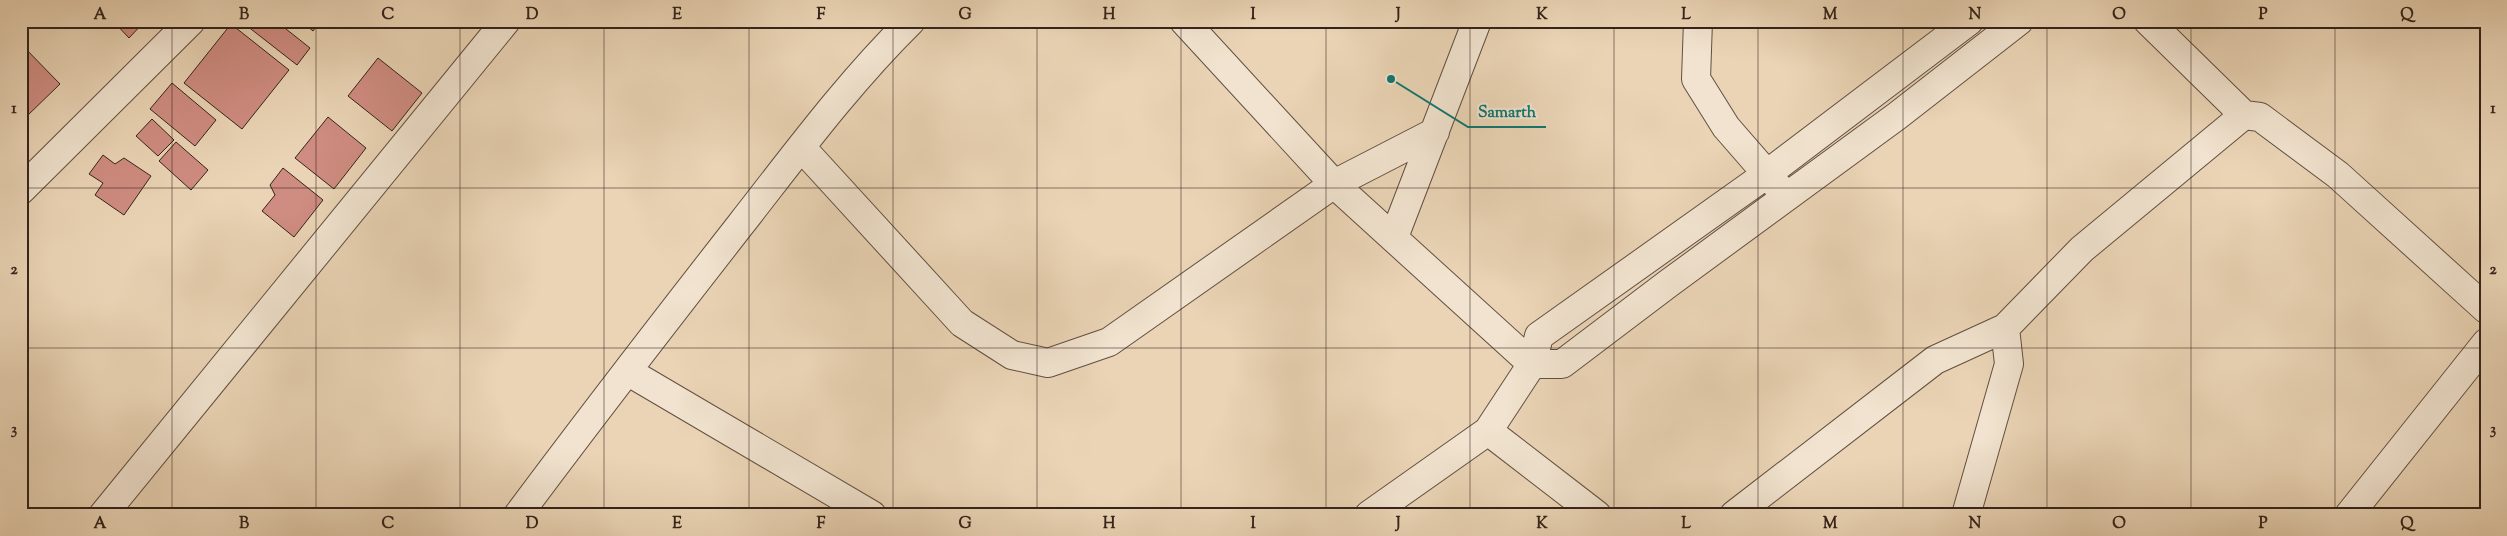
<svg xmlns="http://www.w3.org/2000/svg" width="2507" height="536" font-family="'Sorts Mill Goudy',serif">
  <style>
    .building { fill: #cf8c81; stroke: #34231b }
    .lines { fill: none; stroke-linecap: round; stroke-linejoin: round }
    .minor-casing { stroke: #624f42; stroke-width: 30 }
    .minor { stroke: #f1e3cf; stroke-width: 28 }
    .grid { fill: none; stroke: #34231b; stroke-width: 1; stroke-opacity: 0.55 }
    .leader { fill: none; stroke: #0f766e; stroke-width: 2 }
    .callout-dot { fill: #0f766e; stroke: #f1e3cf; stroke-width: 2 }
    .callout-label { font-size: 16px; text-anchor: middle; font-weight: bold; fill: #0f766e; stroke: #f1e3cf; stroke-width: 4; stroke-linejoin: round; paint-order: stroke }
    .neatline { fill: none; stroke: #34231b; stroke-width: 2 }
    .grid-label { font-size: 16px; text-anchor: middle; font-weight: bold; fill: #34231b }
  </style>
  <rect width="100%" height="100%" fill="#ead4b5"/>
  <filter id="stains"><feTurbulence type="fractalNoise" baseFrequency=".004" numOctaves="4"/><feColorMatrix values="0 0 0 0 .2 0 0 0 0 .09 0 0 0 0 .02 0 0 0 .5 -.17"/></filter>
  <radialGradient id="worn" r=".72"><stop offset=".6" stop-color="#630" stop-opacity="0"/><stop offset="1" stop-color="#630" stop-opacity=".3"/></radialGradient>
  <!-- building -->
  <path class="building" d="M113,21h32l-16,17z
    M276,21l34,27 -13,17 -55,-43z
    M301,21h34l-4,5 -11,-5 -7,10z
    M231,24l58,46 -47,59 -58,-46z
    M21,44l39,40 -34,33 -5,-5z
    M378,58l44,35 -30,38 -44,-35z
    M172,83l44,37 -21,26 -45,-37z
    M328,117l38,31 -32,41 -39,-31z
    M152,119l22,21 -16,16 -22,-20z
    M176,142l32,28 -17,20 -32,-29z
    M103,155l12,9 9,-6 27,18 -27,39 -29,-20 8,-12 -14,-9z
    M283,168l40,32 -29,37 -32,-26 13,-16 -5,-10z"/>
  <g class="lines">
    <defs>
      <path id="minor" d="M1184,21l150,163 198,180h30l107,-81 228,-167 122,-95
        M1698,21l-2,58 30,48 54,62
        M2148,21l96,94 16,2 78,58 148,134
        M801,147l161,176 50,32 36,8 61,-21 225,-158 101,-52
        M21,190l170,-169
        M1394,237l83,-216
        M627,371l245,144
        M1488,431l109,84
        M103,515l403,-494
        M518,515c73,-98 148,-195 223,-291 54,-69 107,-141 170,-203
        M1369,515l119,-84 44,-67 7,-28 228,-162 202,-153
        M1734,515l201,-155 70,-32 77,-79 162,-134
        M1966,515l43,-151 -4,-36
        M2349,515l137,-172"/>
    </defs>
    <!-- minor casing -->
    <use href="#minor" class="minor-casing"/>
    <!-- minor -->
    <use href="#minor" class="minor"/>
  </g>
  <!-- grid -->
  <path class="grid" d="M172,21v494M316,21v494M460,21v494M604,21v494M749,21v494M893,21v494M1037,21v494M1181,21v494M1326,21v494M1470,21v494M1614,21v494M1758,21v494M1903,21v494M2047,21v494M2191,21v494M2335,21v494M21,188h2465M21,348h2465"/>
  <!-- callouts -->
  <path class="leader" d="M1391 79L1468 127H1546"/>
  <circle class="callout-dot" cx="1391" cy="79" r="5"/>
  <g class="callout-label">
    <text x="1507" y="117">Samarth</text>
  </g>
  <!-- margin -->
  <rect width="2507" height="536" fill="none" stroke="#ead4b5" stroke-width="55"/>
  <rect x="28" y="28" width="2452" height="480" class="neatline"/>
  <g class="grid-label">
    <text x="100" y="19">A</text>
    <text x="244" y="19">B</text>
    <text x="388" y="19">C</text>
    <text x="532" y="19">D</text>
    <text x="677" y="19">E</text>
    <text x="821" y="19">F</text>
    <text x="965" y="19">G</text>
    <text x="1109" y="19">H</text>
    <text x="1253" y="19">I</text>
    <text x="1398" y="19">J</text>
    <text x="1542" y="19">K</text>
    <text x="1686" y="19">L</text>
    <text x="1830" y="19">M</text>
    <text x="1975" y="19">N</text>
    <text x="2119" y="19">O</text>
    <text x="2263" y="19">P</text>
    <text x="2407" y="19">Q</text>
    <text x="14" y="113">1</text>
    <text x="2493" y="113">1</text>
    <text x="14" y="274">2</text>
    <text x="2493" y="274">2</text>
    <text x="14" y="434">3</text>
    <text x="2493" y="434">3</text>
    <text x="100" y="528">A</text>
    <text x="244" y="528">B</text>
    <text x="388" y="528">C</text>
    <text x="532" y="528">D</text>
    <text x="677" y="528">E</text>
    <text x="821" y="528">F</text>
    <text x="965" y="528">G</text>
    <text x="1109" y="528">H</text>
    <text x="1253" y="528">I</text>
    <text x="1398" y="528">J</text>
    <text x="1542" y="528">K</text>
    <text x="1686" y="528">L</text>
    <text x="1830" y="528">M</text>
    <text x="1975" y="528">N</text>
    <text x="2119" y="528">O</text>
    <text x="2263" y="528">P</text>
    <text x="2407" y="528">Q</text>
  </g>
  <rect width="100%" height="100%" filter="url(#stains)"/>
  <rect width="100%" height="100%" fill="url(#worn)"/>
</svg>
